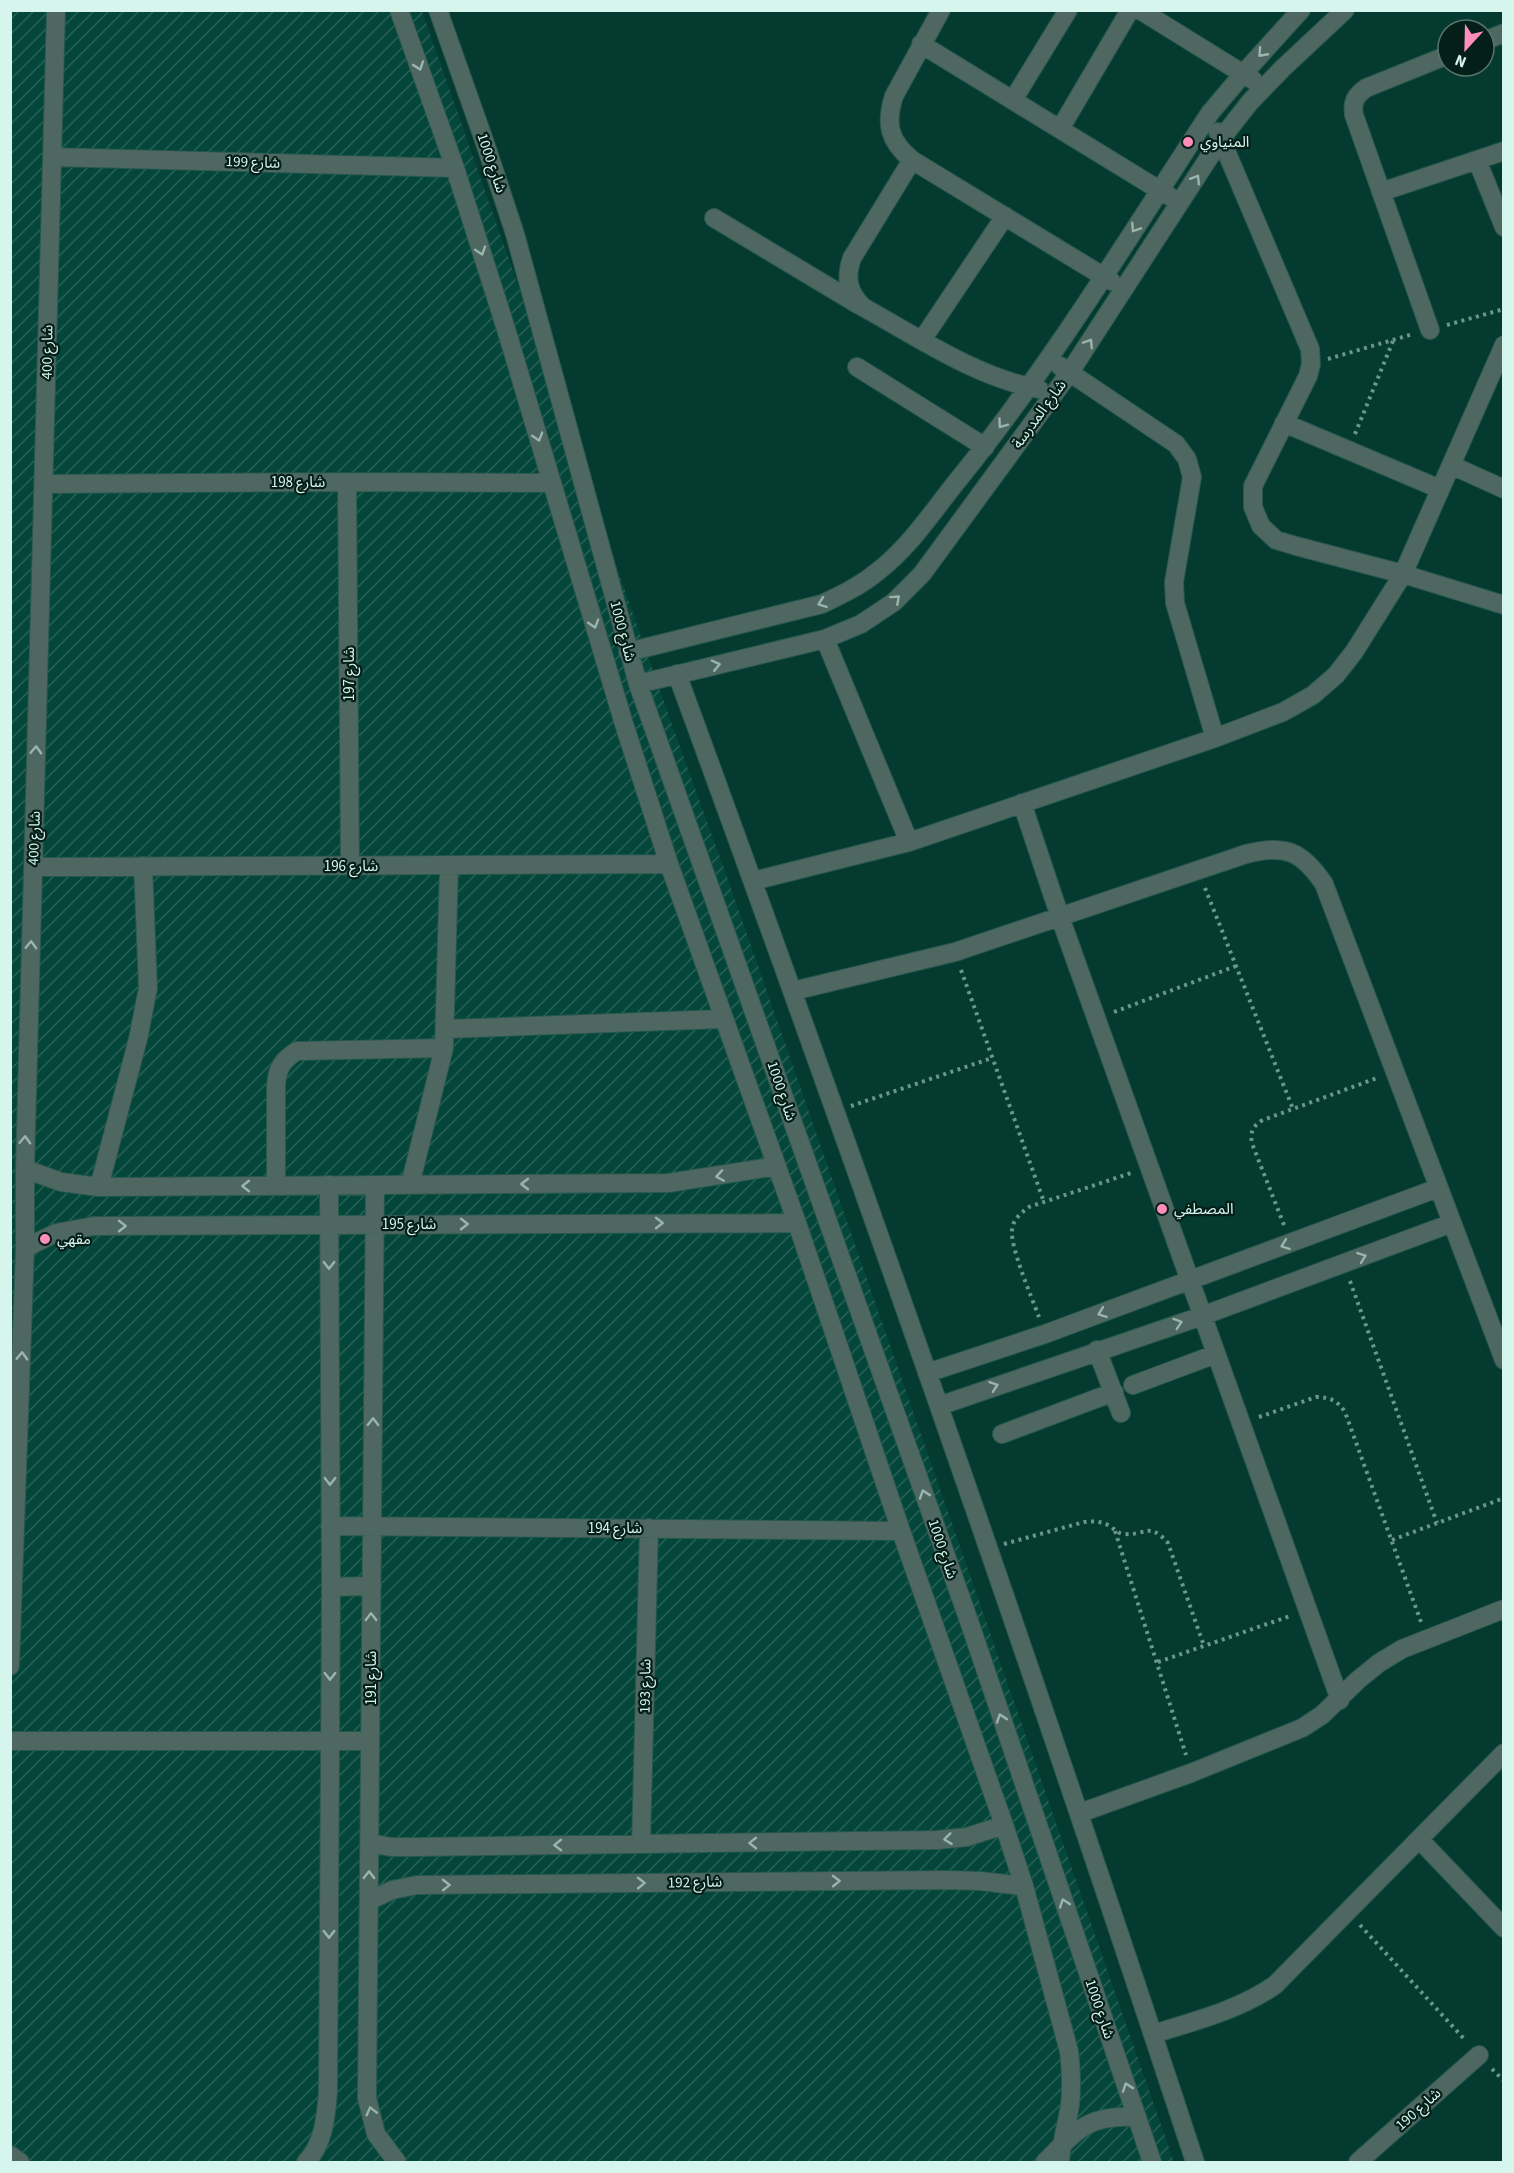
<svg xmlns="http://www.w3.org/2000/svg" width="1514" height="2173" font-family="'Source Sans 3','Noto Sans Arabic',sans-serif">
  <style>
    .industrial { fill: url(#industrial-furrows) }
    .lines { fill: none; stroke-linecap: round; stroke-linejoin: round }
    .minor-casing { stroke: #26584e; stroke-width: 20 }
    .path { stroke: #6b968c; stroke-width: 4; stroke-dasharray: 3 4.5; stroke-linecap: butt }
    .minor { stroke: #4f6761; stroke-width: 18 }
    .oneway { stroke: #99b5ad }
    .poi-dot { fill: #ff8eba; stroke: #041e18; stroke-width: 2 }
    .labels { text-anchor: middle; stroke-width: 4.5; stroke-linejoin: round; paint-order: stroke }
    .poi-label { font-size: 15px; fill: #d6f5ec; stroke: #041e18; text-anchor: start }
    .street-label { font-size: 15px; fill: #d6f5ec; stroke: #041e18 }
  </style>
  <defs>
    <pattern id="industrial-furrows" width="10" height="10" patternUnits="userSpaceOnUse" patternTransform="scale(1.5)"><rect width="10" height="10" fill="#04463a"/><path d="M-1 1l2-2M0 10L10 0M9 11l2-2" fill="none" stroke="#286157"/></pattern>
  </defs>
  <rect width="100%" height="100%" fill="#053a30"/>
  <!-- industrial -->
  <path class="industrial" d="M11,11h411l248,708 60,166 444,1277h-1163z"/>
  <g class="lines">
    <defs>
      <path id="minor" d="M399,10l56,158 51,161 118,395 45,140 128,359 104,308 103,294 20,61 45,165c2,18 3,36 1,54 -3,19 -9,38 -10,57
        M438,10l47,133 30,91 123,450 331,937 183,541
        M941,10l-47,86c-9,28 -5,45 18,64l199,121
        M1140,10l113,70
        M1484,41l20,-8
        M921,44l248,152
        M1013,100l55,-90
        M1060,129l70,-119
        M1218,132l92,217 1,15 -3,12 -55,110v21l8,19 15,14 20,6 107,28 101,31
        M52,157l403,11
        M912,160l-60,98c-7,20 -4,34 11,49 54,30 115,71 176,82
        M1477,160l27,67
        M1381,192l123,-41
        M714,218l145,87
        M1430,330l-76,-215c-2,-13 1,-19 12,-27l82,-33
        M922,340l83,-124
        M1060,366l116,78 11,15 5,18 -18,105 1,21 40,135
        M857,367l128,80
        M1284,423l156,66
        M1451,465l53,24
        M347,482l3,384
        M44,484l303,-2 205,1
        M825,639l84,203
        M628,652l194,-48c19,-9 38,-18 55,-32 32,-24 56,-61 81,-92 93,-115 171,-243 252,-367l33,-39 58,-64
        M677,674c181,493 354,989 518,1488
        M638,684l187,-45 36,-15 33,-22 28,-28 148,-202 151,-233 29,-37 32,-33 63,-59
        M1022,803l38,114 280,783
        M33,867l636,-3
        M753,881l156,-39 306,-104 68,-26 30,-17 23,-20 18,-23 49,-78 101,-229
        M793,991l162,-39 291,-98c39,-10 56,-3 78,30l180,476
        M445,1029l278,-10
        M25,1169l36,13 38,5 569,-4 109,-17
        M375,1185l-8,913 9,36 21,28
        M410,1185l34,-137 5,-182
        M276,1186v-100c1,-17 6,-26 21,-35l147,-3
        M99,1187l39,-148 10,-51 -5,-122
        M25,1248l31,-15 38,-7 703,-3
        M1097,1350l24,63
        M927,1373l118,-39 393,-146
        M1133,1385l83,-31
        M939,1406l263,-90 250,-93
        M1002,1434l112,-42
        M330,1526l571,5
        M331,1587l41,-1
        M10,1666l15,-418v-79l31,-1159
        M10,1741h360
        M1080,1813l111,-40 111,-45 20,-13 36,-35 21,-17 23,-14 102,-40
        M1419,1839l85,89
        M370,1843l21,4h23l523,-7 30,-3 37,-12
        M641,1844l8,-316
        M369,1901l23,-11 25,-5 529,-5 34,1 44,5
        M1153,2034c42,-13 86,-24 122,-49l229,-232
        M10,2155l10,7
        M306,2162c18,-18 20,-46 22,-70l3,-505 -2,-402
        M1045,2162c32,-32 43,-48 92,-45
        M1358,2162l121,-107"/>
    </defs>
    <!-- minor casing -->
    <use href="#minor" class="minor-casing"/>
    <!-- path -->
    <path class="path" d="M1447,325l57,-16
      M1328,359l85,-25
      M1355,434l38,-93
      M1205,888l88,221
      M961,970l83,232
      M1114,1012l122,-46
      M851,1106l141,-48
      M1284,1225l-31,-79c-4,-12 -1,-20 10,-26l114,-42
      M1350,1281l87,242
      M1039,1317c-7,-19 -29,-70 -27,-87 1,-11 9,-17 17,-23l102,-34
      M1259,1417l57,-20c14,0 22,4 29,15l76,210
      M1115,1531l71,224
      M1392,1540l112,-42
      M1004,1544l80,-22c8,-1 16,-1 24,3 6,3 8,8 16,9 21,2 25,-13 44,9l36,103
      M1158,1662l132,-46
      M1360,1925l106,116
      M1492,2069l12,12"/>
    <!-- minor -->
    <use href="#minor" class="minor"/>
  </g>
  <!-- one-way arrows -->
  <defs><path id="oneway-chevron" d="M-2-3.5L2.5 0L-2 3.5" fill="none" stroke-width="1.6" stroke-linecap="round" stroke-linejoin="round" transform="scale(1.5)"/></defs>
  <g class="oneway">
    <use href="#oneway-chevron" transform="translate(1262 53) rotate(132)"/>
    <use href="#oneway-chevron" transform="translate(419 66) rotate(71)"/>
    <use href="#oneway-chevron" transform="translate(1196 179) rotate(-58)"/>
    <use href="#oneway-chevron" transform="translate(1135 228) rotate(123)"/>
    <use href="#oneway-chevron" transform="translate(481 251) rotate(72)"/>
    <use href="#oneway-chevron" transform="translate(1089 343) rotate(-57)"/>
    <use href="#oneway-chevron" transform="translate(1002 424) rotate(126)"/>
    <use href="#oneway-chevron" transform="translate(538 437) rotate(73)"/>
    <use href="#oneway-chevron" transform="translate(896 599) rotate(-42)"/>
    <use href="#oneway-chevron" transform="translate(822 603) rotate(160)"/>
    <use href="#oneway-chevron" transform="translate(594 624) rotate(73)"/>
    <use href="#oneway-chevron" transform="translate(716 665) rotate(-13)"/>
    <use href="#oneway-chevron" transform="translate(36 750) rotate(-88)"/>
    <use href="#oneway-chevron" transform="translate(31 945) rotate(-88)"/>
    <use href="#oneway-chevron" transform="translate(25 1140) rotate(-88)"/>
    <use href="#oneway-chevron" transform="translate(720 1176) rotate(171)"/>
    <use href="#oneway-chevron" transform="translate(525 1184) rotate(180)"/>
    <use href="#oneway-chevron" transform="translate(246 1186) rotate(180)"/>
    <use href="#oneway-chevron" transform="translate(659 1223)"/>
    <use href="#oneway-chevron" transform="translate(464 1224)"/>
    <use href="#oneway-chevron" transform="translate(122 1226)"/>
    <use href="#oneway-chevron" transform="translate(1285 1245) rotate(160)"/>
    <use href="#oneway-chevron" transform="translate(1362 1257) rotate(-20)"/>
    <use href="#oneway-chevron" transform="translate(329 1265) rotate(90)"/>
    <use href="#oneway-chevron" transform="translate(1102 1313) rotate(160)"/>
    <use href="#oneway-chevron" transform="translate(1178 1323) rotate(-18)"/>
    <use href="#oneway-chevron" transform="translate(22 1356) rotate(-88)"/>
    <use href="#oneway-chevron" transform="translate(994 1386) rotate(-19)"/>
    <use href="#oneway-chevron" transform="translate(373 1422) rotate(-89)"/>
    <use href="#oneway-chevron" transform="translate(330 1481) rotate(90)"/>
    <use href="#oneway-chevron" transform="translate(924 1494) rotate(-109)"/>
    <use href="#oneway-chevron" transform="translate(371 1617) rotate(-90)"/>
    <use href="#oneway-chevron" transform="translate(330 1676) rotate(90)"/>
    <use href="#oneway-chevron" transform="translate(1001 1718) rotate(-109)"/>
    <use href="#oneway-chevron" transform="translate(948 1839) rotate(173)"/>
    <use href="#oneway-chevron" transform="translate(753 1843) rotate(179)"/>
    <use href="#oneway-chevron" transform="translate(558 1845) rotate(179)"/>
    <use href="#oneway-chevron" transform="translate(369 1875) rotate(-89)"/>
    <use href="#oneway-chevron" transform="translate(836 1881) rotate(-1)"/>
    <use href="#oneway-chevron" transform="translate(641 1883) rotate(-1)"/>
    <use href="#oneway-chevron" transform="translate(446 1885) rotate(-1)"/>
    <use href="#oneway-chevron" transform="translate(1064 1903) rotate(-109)"/>
    <use href="#oneway-chevron" transform="translate(329 1934) rotate(90)"/>
    <use href="#oneway-chevron" transform="translate(1127 2087) rotate(-109)"/>
    <use href="#oneway-chevron" transform="translate(371 2111) rotate(-104)"/>
  </g>
  <!-- markers -->
  <g class="poi-dot">
    <circle cx="1188" cy="142" r="6"/>
    <circle cx="1162" cy="1209" r="6"/>
    <circle cx="45" cy="1239" r="6"/>
  </g>
  <g class="labels">
    <!-- poi labels -->
    <g class="poi-label">
      <text x="1200" y="147">المنياوي</text>
      <text x="1174" y="1214">المصطفي</text>
      <text x="57" y="1244">مقهي</text>
    </g>
    <!-- street labels -->
    <g class="street-label">
      <text transform="translate(253 162) rotate(2)" y="5">شارع 199</text>
      <text transform="translate(492 163) rotate(71)" y="5">شارع 1000</text>
      <text transform="translate(47 352) rotate(-89)" y="5">شارع 400</text>
      <text transform="translate(1039 414) rotate(-54)" y="5">شارع المدرسة</text>
      <text x="298" y="487">شارع 198</text>
      <text transform="translate(623 631) rotate(75)" y="5">شارع 1000</text>
      <text transform="translate(349 674) rotate(-90)" y="5">شارع 197</text>
      <text transform="translate(34 838) rotate(-88)" y="5">شارع 400</text>
      <text x="351" y="871">شارع 196</text>
      <text transform="translate(782 1091) rotate(71)" y="5">شارع 1000</text>
      <text x="409" y="1229">شارع 195</text>
      <text x="615" y="1533">شارع 194</text>
      <text transform="translate(943 1549) rotate(71)" y="5">شارع 1000</text>
      <text transform="translate(371 1678) rotate(-90)" y="5">شارع 191</text>
      <text transform="translate(645 1686) rotate(-89)" y="5">شارع 193</text>
      <text transform="translate(695 1882) rotate(-1)" y="5">شارع 192</text>
      <text transform="translate(1100 2009) rotate(71)" y="5">شارع 1000</text>
      <text transform="translate(1418 2109) rotate(-42)" y="5">شارع 190</text>
    </g>
  </g>
  <!-- border -->
  <rect width="1514" height="2173" fill="none" stroke="#d6f5ec" stroke-width="24"/>
  <!-- north arrow -->
  <g transform="translate(1466 48) rotate(202)"><circle r="28" fill="#041e18" stroke="#58746d" stroke-width="1.5"/>
  <path d="M0-4.5L10 22L0 15L-10 22Z" fill="#ff8eba"/>
  <text y="-9" font-size="16" font-weight="bold" text-anchor="middle" fill="#d6f5ec">N</text>
  </g>
</svg>
